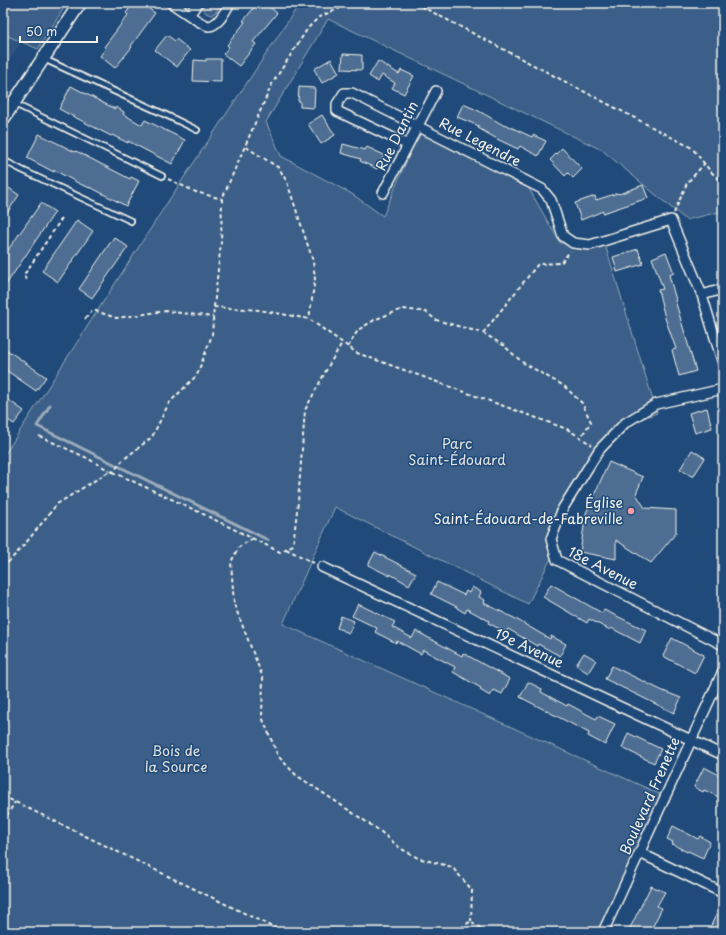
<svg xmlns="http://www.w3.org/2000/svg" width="726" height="935" font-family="'Playpen Sans',sans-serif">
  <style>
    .built { fill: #2d5581 }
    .green { fill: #3a5f88; stroke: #97a8b8 }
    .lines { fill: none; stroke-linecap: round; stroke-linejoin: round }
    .stream { stroke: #9cacbb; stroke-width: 3 }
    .building { fill: #4d6e92; stroke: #f4f1e8 }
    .service-casing { stroke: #f4f1e8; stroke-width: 8 }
    .minor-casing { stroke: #f4f1e8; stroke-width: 12 }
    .secondary-casing { stroke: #f4f1e8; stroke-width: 15 }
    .path { stroke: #f4f1e8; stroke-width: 2; stroke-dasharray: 4 3; stroke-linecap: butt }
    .service { stroke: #1f4a7a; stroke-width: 4.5 }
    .minor { stroke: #1f4a7a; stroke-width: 9 }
    .secondary { stroke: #1f4a7a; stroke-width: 12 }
    .poi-dot { fill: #ff9aa2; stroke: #1f4a7a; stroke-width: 1.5 }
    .labels { text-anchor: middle; stroke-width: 3; stroke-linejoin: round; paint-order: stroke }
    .street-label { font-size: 14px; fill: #f4f1e8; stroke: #1f4a7a }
    .park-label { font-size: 14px; fill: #e1e2de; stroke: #1f4a7a }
    .poi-label { font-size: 14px; fill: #f4f1e8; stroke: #1f4a7a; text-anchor: end }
  </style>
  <rect width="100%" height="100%" fill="#1f4a7a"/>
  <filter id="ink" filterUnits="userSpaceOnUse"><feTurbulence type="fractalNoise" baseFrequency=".025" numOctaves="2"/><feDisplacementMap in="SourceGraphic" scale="8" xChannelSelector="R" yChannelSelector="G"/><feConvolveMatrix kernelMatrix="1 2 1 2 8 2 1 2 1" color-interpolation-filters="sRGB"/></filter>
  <g filter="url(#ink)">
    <!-- built -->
    <path class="built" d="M3,34l18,8 -18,28z"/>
    <!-- green -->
    <path class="green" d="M3,3h64l-29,46 -35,-15z
      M206,3h15l-5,9 -5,3 -5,-2c-3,-4 -3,-6 0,-10z
      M300,3h423v208l-37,9 -84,-70 -274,-131 -62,103 15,34 71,38 31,22 29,-68 10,-17 102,49 36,63 44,-2 53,172 -27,10 -31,34 -48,71 2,26 -25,50 -193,-97 -52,117 379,171 -65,137h-594v-475l166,-257z"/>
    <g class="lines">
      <!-- stream -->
      <path class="stream" d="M721,3l2,1
        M50,405l-13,21 231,114"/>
    </g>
    <!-- building -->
    <path class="building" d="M137,3h4l14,10 -24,33 1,1 -17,21 -15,-12 6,-8 -2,-1 24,-32 -2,-2 6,-8 3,2z
      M258,3h7l12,10 -24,29 3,2 -17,22 -16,-12 6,-7 -2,-2 18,-23 -2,-1z
      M167,35l8,6 1,-2 14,11 -13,17 -22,-17z
      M343,54l19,1v15l-20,-1z
      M206,59h15v23l-28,-1 1,-21 12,1z
      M331,59l8,14 -17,10 -8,-14z
      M378,61l21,13 2,-4 13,6 -10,18 -12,-6 3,-5 -13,-8 -4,7 -9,-6z
      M71,86l44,23 1,-2 8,5 -1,2 19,11 3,-5 40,20 -13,24 -44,-23v2l-16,-8 -1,1 -52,-27z
      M299,87l16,1 -1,20 -14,-1v-6h-2z
      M463,104l14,6 28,16 1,-1 26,12 1,-2 13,6 -8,15 -18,-10 -2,3 -19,-9 -21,-12 1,-2 -22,-9z
      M322,115l13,20 -14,9 -13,-20z
      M39,134l36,18 1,-1 54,28 1,-2 8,4 -13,25 -36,-19v1l-10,-4 -26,-14v2l-27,-14z
      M343,144l22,6 2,-3 17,8 -7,14 -17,-8 1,-2 -20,-6z
      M562,148l20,21 -9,9 -5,-5 -3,3 -15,-16z
      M3,184l16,11 -16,24z
      M643,185l5,13 -45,15v-2l-22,9 -6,-17 20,-7 1,4 22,-7 1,1z
      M41,203l14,9 -52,77v-32z
      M77,220l16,11 -35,51 -16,-11z
      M114,237l14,10 -36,51 -13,-9z
      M638,249l5,15 -26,8 -4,-15z
      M666,252l8,21 -5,2 7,25h-1l21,71 -17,5 -7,-26 4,-1 -11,-31 -7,-28 5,-1 -11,-31z
      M7,350l39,27 -10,14 -33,-23v-12z
      M3,396l21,15 -10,13 -11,-7z
      M707,408l5,20 -17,5 -6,-20z
      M692,450l13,8 -12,19 -13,-8z
      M609,462l34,15 -7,17 9,14 31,2v23l-25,30 -35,-23v19l-36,-7 6,-39z
      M375,552l41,21 -7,12 -19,-11v2l-22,-11z
      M437,582l27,13 2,-4 3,2 3,-6 9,5 -2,5 6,3 -1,3 30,15 36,21 1,-3 15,8 -6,12 -22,-12 -1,2 -29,-17 -2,3 -18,-9 1,-2 -22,-12 -2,4 -8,-5v-1l-26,-13z
      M551,584l51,29 2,-3 42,20 -6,13 -29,-15 -1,2 -21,-11 -2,4 -44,-26z
      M358,604l37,18 -3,5 20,11 4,-7 46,25 1,-3 47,26 -8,15 -8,-4 -4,6 -10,-6 1,-2 -28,-16 2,-5 -32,-17 -2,4 -24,-13 -1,2 -21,-11 2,-4 -25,-12z
      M341,616l13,5 -5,12 -12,-5z
      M672,638l32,17 -9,18 -32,-17z
      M584,653l12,7 -8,13 -12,-8z
      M612,666l51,25 18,7 -7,15 -69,-34z
      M528,682l14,7 -1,3 26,14 1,-2 28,15 2,-3 17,8 -10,21 -17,-9 1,-3 -69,-36z
      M628,733l33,16 -7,14 -32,-15z
      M704,767l19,10v22l-19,-9 -1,2 -9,-5z
      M673,826l25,13 2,-3 10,6 -7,16 -15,-7 -1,1 -15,-8 1,-2 -6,-3z
      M651,886l14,6 -8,14 5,2 -12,24h-22z
      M716,915l7,3v11l-1,3h-14z"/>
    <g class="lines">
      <defs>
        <path id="service" d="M44,59l122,56 31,15
          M15,104l147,72
          M3,160l19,10 109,51"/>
        <path id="minor" d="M171,3c7,4 32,23 38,23 10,-1 17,-16 21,-23
          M189,15l9,-12
          M408,145l-71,-34v-7l7,-11h8l190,96 9,11 12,36 10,7 17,2 81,-25 31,75 21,69
          M383,193l53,-102
          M702,295l21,-6
          M723,389l-67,15 -31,19 -26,27 -36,58 -12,31 6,21 166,85
          M322,567l401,188
          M640,853l83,40
          M603,932l120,-261"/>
        <path id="secondary" d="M3,119l77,-116"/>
      </defs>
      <!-- service casing -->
      <use href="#service" class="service-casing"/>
      <!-- minor casing -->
      <use href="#minor" class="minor-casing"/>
      <!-- secondary casing -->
      <use href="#secondary" class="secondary-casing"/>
      <!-- path -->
      <path class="path" d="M415,3l277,145 19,24 12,10
        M246,147l33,21 8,14 26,79 2,18 -6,40
        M168,179l28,13 26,7
        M674,213l13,-30 18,-20
        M26,280l-2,-6 2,-2 36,-54
        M214,307l7,-65 1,-43 50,-115 36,-56 11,-11 33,-14
        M85,319l8,-9 23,8 50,-7 47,6
        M483,333l55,-69 23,-1 9,-12
        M348,347l10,-17 18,-11 27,-10 23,3 10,8 47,13 20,12 19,17 42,24 18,17 9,19 -11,16
        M39,436l46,21 25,14
        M113,472l84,39 83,41 13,-7 5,-43 7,-92 24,-45 13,-22
        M253,538l-14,9 -8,15 3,42 29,74 -1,39 16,39 18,19 84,56 20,17 18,10 34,9 20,23 -1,31
        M286,549l28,14
        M3,568l22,-24 32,-40 53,-33 3,1 10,-12 29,-23 17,-34 28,-28 15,-40 2,-28 45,3 50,9 48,34 210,76 25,16
        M3,796l280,136
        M3,822l12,-20
        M455,932l16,-11 14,11"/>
      <!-- service -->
      <use href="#service" class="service"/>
      <!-- minor -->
      <use href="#minor" class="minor"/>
      <!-- secondary -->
      <use href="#secondary" class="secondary"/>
    </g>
  </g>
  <!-- markers -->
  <circle class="poi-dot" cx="631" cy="511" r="4"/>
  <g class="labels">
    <!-- street labels -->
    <g class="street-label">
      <text transform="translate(397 136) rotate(-63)" y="5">Rue Dantin</text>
      <text transform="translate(480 142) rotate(27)" y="5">Rue Legendre</text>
      <text transform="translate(603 568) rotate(27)" y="5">18e Avenue</text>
      <text transform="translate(529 648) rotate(25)" y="5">19e Avenue</text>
      <text transform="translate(650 796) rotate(-66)" y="5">Boulevard Frenette</text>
    </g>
    <!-- park labels -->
    <g class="park-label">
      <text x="457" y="449">Parc<tspan x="457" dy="16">Saint-Édouard</tspan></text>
      <text x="176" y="756">Bois de<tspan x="176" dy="16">la Source</tspan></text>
    </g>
    <!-- poi labels -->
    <g class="poi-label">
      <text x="623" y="508">Église<tspan x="623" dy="16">Saint-Édouard-de-Fabreville</tspan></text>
    </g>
  </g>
  <!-- margin -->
  <rect width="726" height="935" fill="none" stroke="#1f4a7a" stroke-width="16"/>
  <rect x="8" y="8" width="710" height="919" fill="none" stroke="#f4f1e8" stroke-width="1.5" filter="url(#ink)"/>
  <!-- scale -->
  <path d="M20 36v6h77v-6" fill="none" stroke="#f4f1e8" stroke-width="2"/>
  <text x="26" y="36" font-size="12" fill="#f4f1e8" stroke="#1f4a7a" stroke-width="3" paint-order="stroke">50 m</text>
</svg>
